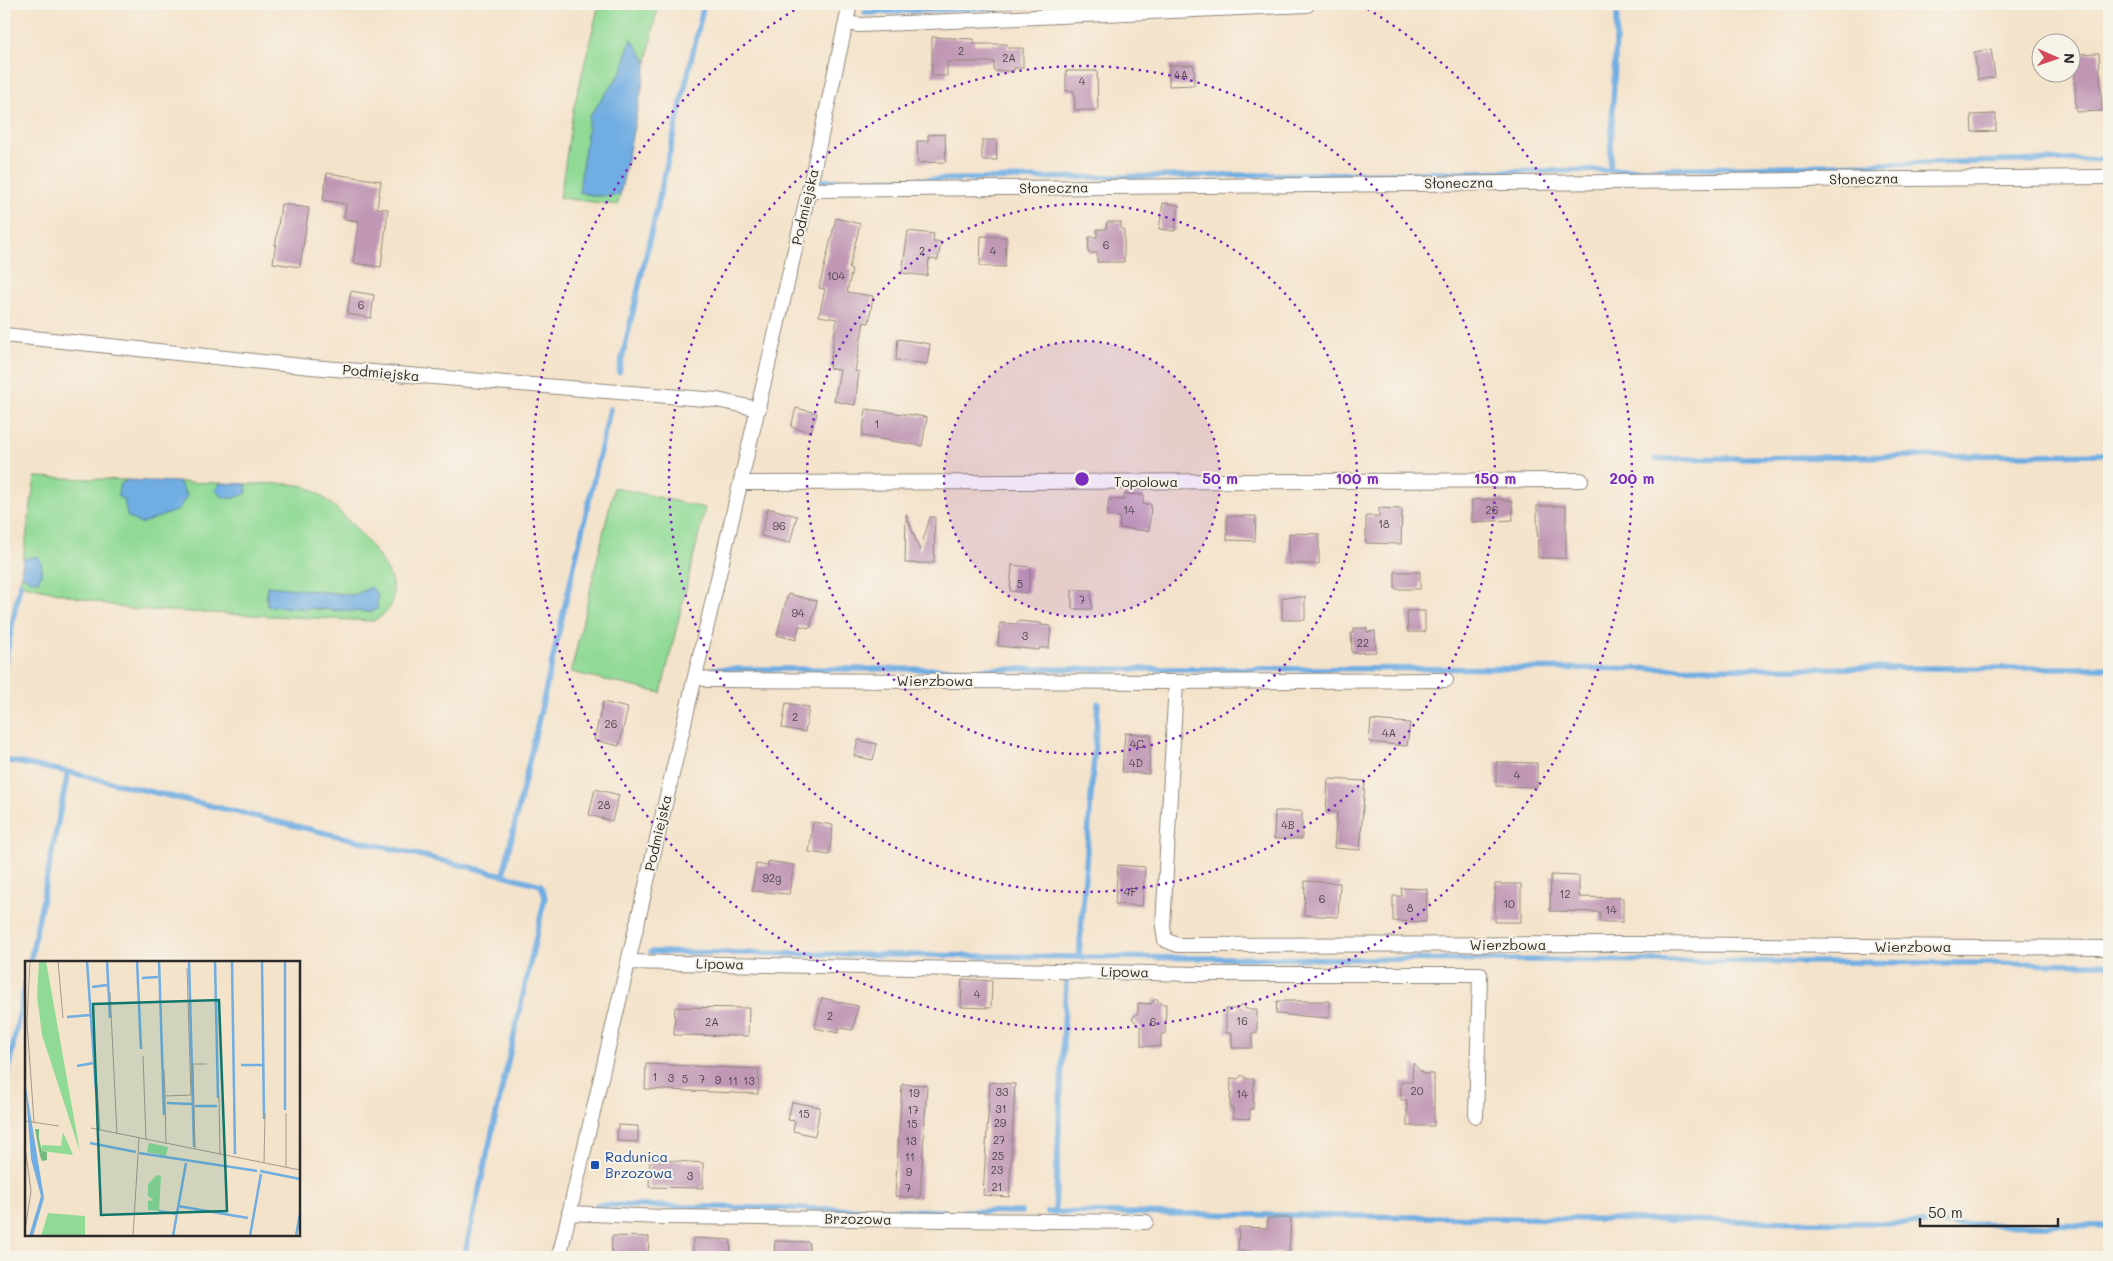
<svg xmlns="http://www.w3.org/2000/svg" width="2113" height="1261" font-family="Mali,sans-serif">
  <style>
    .green { fill: #90da96; stroke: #5e8260; fill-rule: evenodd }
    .water { fill: #6fade2; stroke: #4d6c86 }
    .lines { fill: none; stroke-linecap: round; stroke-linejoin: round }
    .stream { stroke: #6fade2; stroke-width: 5.5 }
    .building { fill: #c098b5 }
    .street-casing { stroke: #90877b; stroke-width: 16 }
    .street { stroke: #fff; stroke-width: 14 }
    .ring { fill: none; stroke: #7b2cbf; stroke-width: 2.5; stroke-dasharray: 2.5 5 }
    .transit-dot { fill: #1a4fb4; stroke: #f7f3e8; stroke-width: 2 }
    .labels { text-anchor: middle; stroke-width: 4; stroke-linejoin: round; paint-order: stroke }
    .number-label { font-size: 11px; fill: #50464e }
    .street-label { font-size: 14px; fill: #2b2b2b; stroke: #f7f3e8 }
    .transit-label { font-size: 14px; fill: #164399; stroke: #f7f3e8; text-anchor: start }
    .inset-river { fill: none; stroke: #6fade2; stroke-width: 2.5 }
    .inset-road { fill: none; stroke: #a4998b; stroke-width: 1 }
    .view { fill: #0f766e; fill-opacity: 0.15; stroke: #0f766e; stroke-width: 2.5 }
    .inset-edge { fill: none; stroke: #2b2b2b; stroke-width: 2.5 }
    .centre { fill: #7b2cbf; stroke: #f7f3e8; stroke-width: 2.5 }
    .ring-label { font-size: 15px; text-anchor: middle; font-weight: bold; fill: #7b2cbf; stroke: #f7f3e8; stroke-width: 4; stroke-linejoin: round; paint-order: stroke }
  </style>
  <rect width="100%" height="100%" fill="#f7f3e8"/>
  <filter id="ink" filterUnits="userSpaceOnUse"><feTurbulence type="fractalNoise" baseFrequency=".02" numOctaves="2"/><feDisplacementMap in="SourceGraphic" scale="10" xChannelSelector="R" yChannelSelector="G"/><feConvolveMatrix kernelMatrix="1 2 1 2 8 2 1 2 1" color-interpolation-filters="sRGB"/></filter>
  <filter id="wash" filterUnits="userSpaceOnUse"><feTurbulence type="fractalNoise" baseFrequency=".0096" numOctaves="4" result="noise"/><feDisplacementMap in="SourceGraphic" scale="20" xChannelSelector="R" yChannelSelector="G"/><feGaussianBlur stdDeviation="1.12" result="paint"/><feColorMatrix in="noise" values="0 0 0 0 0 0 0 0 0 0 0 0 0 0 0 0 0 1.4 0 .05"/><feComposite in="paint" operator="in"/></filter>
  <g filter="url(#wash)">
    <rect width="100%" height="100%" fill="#f4e3cb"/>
    <!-- green -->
    <path class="green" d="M599,4h59l-11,58 -16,-24 -9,33 -33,46 6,79 25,-1 -2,10 -58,-7 13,-87z
      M35,477l92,3 -7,5 4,15 16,24 14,-6 33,-22 -8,-14 42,1 -6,6 32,4 -1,-9c16,0 43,-2 58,2 23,6 78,68 86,90 3,9 4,19 2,27 -2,9 -12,14 -19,18l-245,-12 -108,-25 1,-9 9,5 8,-23 -15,2zM267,586l87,9 15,17 -102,-6z
      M614,487l91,21 -44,185 -90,-21z"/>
    <!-- water -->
    <path class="water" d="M631,38l16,24 -27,133 -25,1 -16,-4 10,-75 33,-46z
      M127,480l52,2 8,14 -9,14 -38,14 -13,-8 -3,-16 -7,-4 3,-11z
      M221,483l25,1 1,9c-14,6 -22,10 -32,-4z
      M38,556c5,10 5,16 0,25l-8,-1 -9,-5 2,-16z
      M267,586l87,9 17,-8 7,8 -1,14 -7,3 -103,-6z"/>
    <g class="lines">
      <!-- stream -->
      <path class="stream" d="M865,13l204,-9
        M1610,170l7,-154
        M823,181l787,-11 499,-11
        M619,372l85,-368
        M1655,459l454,-5
        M4,666l16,-82
        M712,669h253
        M982,669l1127,-1
        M4,760l64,12 435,103
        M651,952l428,5 1030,7
        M1079,957l19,-254
        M30,962l38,-190
        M4,1091l22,-111
        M597,1205l347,6
        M964,1211l57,1
        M1048,1212l1061,14
        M1055,1212l11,-230
        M464,1257l81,-360 -4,-12 -38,-10 107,-466"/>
    </g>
    <g id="blocks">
      <!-- building -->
      <path class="building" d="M932,37l42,2v5h33v4h16v20h-9v3h-20v-9h-47v14h-15z
        M1991,49l4,28 -17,3 -4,-28z
        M2099,53l3,58 -26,1 -2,-58z
        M1169,65h25v20l-25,1z
        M1066,71h31l1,39h-23l-1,-19h-8z
        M1996,114v17l-24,1 -1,-17z
        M945,134l1,28 -28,1 -1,-22h11v-6z
        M982,140h14l1,20h-15z
        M327,173l54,8 -4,27 11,1 -7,58 -28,-4 6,-42 -15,-2 2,-15 -23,-4z
        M1163,203l16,2 -4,26 -16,-2z
        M281,204l28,4 -9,59 -27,-4z
        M836,218l24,6 -11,45 3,1 -5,22 26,4 -4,27 -5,-1 -9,49 4,1 -4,33 -21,-4 6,-31 -11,-2 8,-49 -18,-3 6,-27 -6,-1z
        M1107,222h14v7h3v33h-27v-9h-9l1,-16h8v-8h9z
        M908,231l26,3 -1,8h8l-3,18 -9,-1 -2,17 -25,-3z
        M981,236l25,1 -1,30 -25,-1z
        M351,291l23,4 -3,23 -24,-4z
        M898,339l32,5 -3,20 -31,-4z
        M796,408l21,5 -6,19 -20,-5z
        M866,409l61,8 -5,29 -60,-10z
        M1124,494l20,1 -1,9h8l-2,27 -30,-3 1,-11 -13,-1 2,-17 15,1z
        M1503,499v2h9l1,19 -41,2v-22z
        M1537,506h29v52h-28z
        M768,508l29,8 -7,27 -29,-7z
        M1379,508l23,1 -1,35 -35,-1v-27h13z
        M906,514l14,37 10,-34h5l-1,46h-29z
        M1227,516h29l-1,25 -28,-1z
        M1289,533l30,1v30h-30z
        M1012,565l19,2 -3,26 -18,-2z
        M1395,572h25v17h-25z
        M1072,590h19l1,19h-20z
        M788,594l29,7 -7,27 -11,-2 -3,14 -19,-5z
        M1282,597h23v23h-23z
        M1407,611h18v21h-17z
        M1018,621l23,2v2l10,1 -2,22h-10v2l-41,-4 2,-23 17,1z
        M1353,628h14v4l8,-1 1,21 -24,1 -1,-20h2z
        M603,702l25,6 -9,38 -25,-6z
        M786,703l23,4 -4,25 -23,-4z
        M1371,720l39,3 -3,23 -38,-4z
        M1125,733l26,2 -2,39 -27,-2z
        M858,740l19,4 -4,16 -19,-4z
        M1496,762l41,1v24l-41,-1z
        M1328,779l37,2 -5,69 -26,-2 3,-36h-11z
        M595,789l24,6 -7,26 -23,-6z
        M1275,811h27v28h-28z
        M813,822l20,3 -4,30 -20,-3z
        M768,861l26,4 -5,29 -37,-3 4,-27 12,2z
        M1118,865l27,2 -3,39 -27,-2z
        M1551,875l28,1v21l44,1v24h-23v-10l-50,-1z
        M1305,881l35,2 -2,34 -34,-2z
        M1495,884h26v38h-26z
        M1401,888l26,1 -1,33 -33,-1v-25h9z
        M962,979l30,2 -1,27 -30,-1z
        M822,998l36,8 -5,24 -14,-2 -1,5 -23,-5z
        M1156,998l5,6h5l-1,30h-4v13l-20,-1v-18l-9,-10 6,-5v-10l13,1z
        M1277,1001h52v17l-53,-4z
        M1242,1004l4,5h11v24h-5v15h-20v-15h-6v-24h11z
        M675,1007l74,1 -1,28 -74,-1z
        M1413,1063l10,11h11v52h-27v-26h-6v-18h11z
        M646,1064l113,5 -1,25 -113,-5z
        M1242,1075l5,4h7l-1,30h-3v10l-17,-1v-10h-3l1,-30 7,1z
        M990,1082l25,2 -6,113 -26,-2z
        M902,1084l25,1 -7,113 -25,-2z
        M792,1102l28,5 -5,29 -22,-5 2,-10 -7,-1z
        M618,1125l20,1v16l-21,-1z
        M650,1159l53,4v25l-54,-1z
        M1267,1218h24l-2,35 -51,-2 1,-24 28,1z
        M612,1236l37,1 -1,20h-37z
        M693,1238l38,2 -1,17h-37z
        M775,1241l34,1v15h-35z"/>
    </g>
  </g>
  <g filter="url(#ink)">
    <use href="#blocks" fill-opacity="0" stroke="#90877b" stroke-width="1"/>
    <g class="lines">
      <defs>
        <path id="street" d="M846,23l14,2 447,-20
          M809,190l1300,-13
          M4,335l307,32 406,33 42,9
          M741,483l840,-3
          M695,676l13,4 468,2 -13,245 2,13 13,5 460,-1 471,4
          M1176,682l270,-2
          M628,962l568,12h284l-4,142
          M569,1213l92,4 485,5
          M559,1257l250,-1067 41,-186"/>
      </defs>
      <!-- street casing -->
      <use href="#street" class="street-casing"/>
      <!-- street -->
      <use href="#street" class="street"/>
    </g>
  </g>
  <!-- distance rings -->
  <circle cx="1082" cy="479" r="138" fill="#7b2cbf" fill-opacity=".12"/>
  <g class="ring">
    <circle cx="1082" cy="479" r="138"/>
    <circle cx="1082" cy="479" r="275"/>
    <circle cx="1082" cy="479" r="413"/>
    <path d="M1361 5A550 550 0 1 1 803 5"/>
  </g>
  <!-- markers -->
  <rect class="transit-dot" x="590" y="1160" width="10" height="10" rx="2.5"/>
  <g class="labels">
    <!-- number labels -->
    <g class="number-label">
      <text x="961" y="55">2</text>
      <text x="1009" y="62">2A</text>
      <text x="1181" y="79">4A</text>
      <text x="1082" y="85">4</text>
      <text x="1106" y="249">6</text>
      <text x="922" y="255">2</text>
      <text x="993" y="255">4</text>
      <text x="836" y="280">104</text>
      <text x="361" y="309">6</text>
      <text x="877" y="428">1</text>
      <text x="1129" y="514">14</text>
      <text x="1492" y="514">26</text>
      <text x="1384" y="528">18</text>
      <text x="779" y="530">96</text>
      <text x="1020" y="588">5</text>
      <text x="1082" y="604">7</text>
      <text x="798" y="617">94</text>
      <text x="1025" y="640">3</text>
      <text x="1363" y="647">22</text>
      <text x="795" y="721">2</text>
      <text x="611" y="728">26</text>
      <text x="1389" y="737">4A</text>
      <text x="1137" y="748">4C</text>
      <text x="1136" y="767">4D</text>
      <text x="1517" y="779">4</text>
      <text x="604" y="809">28</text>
      <text x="1288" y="829">4B</text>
      <text x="772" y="882">92g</text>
      <text x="1130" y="896">4F</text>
      <text x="1565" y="898">12</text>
      <text x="1322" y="903">6</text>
      <text x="1509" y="908">10</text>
      <text x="1410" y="912">8</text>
      <text x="1611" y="914">14</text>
      <text x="977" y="998">4</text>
      <text x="830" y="1020">2</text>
      <text x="1242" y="1025">16</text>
      <text x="712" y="1026">2A</text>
      <text x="1153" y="1026">6</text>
      <text x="655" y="1081">1</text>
      <text x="671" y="1082">3</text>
      <text x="685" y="1083">5</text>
      <text x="702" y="1083">7</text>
      <text x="718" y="1084">9</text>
      <text x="733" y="1085">11</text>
      <text x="749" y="1085">13</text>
      <text x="1417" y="1095">20</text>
      <text x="1002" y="1096">33</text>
      <text x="914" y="1097">19</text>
      <text x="1242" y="1098">14</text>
      <text x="1001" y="1113">31</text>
      <text x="913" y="1114">17</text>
      <text x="804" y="1118">15</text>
      <text x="1000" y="1127">29</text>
      <text x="912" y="1128">15</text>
      <text x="999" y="1144">27</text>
      <text x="911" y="1145">13</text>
      <text x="998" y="1160">25</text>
      <text x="910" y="1161">11</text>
      <text x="997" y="1174">23</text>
      <text x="909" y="1176">9</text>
      <text x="690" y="1180">3</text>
      <text x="997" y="1191">21</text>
      <text x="908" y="1192">7</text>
    </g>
    <!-- street labels -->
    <g class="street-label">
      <text transform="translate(1864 179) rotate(-1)" y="5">Słoneczna</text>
      <text transform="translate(1459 183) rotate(-1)" y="5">Słoneczna</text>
      <text transform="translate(1054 188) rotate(-1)" y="5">Słoneczna</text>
      <text transform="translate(805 207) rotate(-77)" y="5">Podmiejska</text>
      <text transform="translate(381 373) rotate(5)" y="5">Podmiejska</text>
      <text x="1146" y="487">Topolowa</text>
      <text x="935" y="686">Wierzbowa</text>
      <text transform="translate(658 833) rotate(-77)" y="5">Podmiejska</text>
      <text x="1508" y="950">Wierzbowa</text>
      <text x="1913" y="952">Wierzbowa</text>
      <text transform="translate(720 964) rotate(1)" y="5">Lipowa</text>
      <text transform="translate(1125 972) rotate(1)" y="5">Lipowa</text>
      <text transform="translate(858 1219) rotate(1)" y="5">Brzozowa</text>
    </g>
    <!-- transit labels -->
    <g class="transit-label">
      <text x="605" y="1162">Radunica<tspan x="605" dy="16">Brzozowa</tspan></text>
    </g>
  </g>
  <!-- overview -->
  <g transform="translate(25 961)">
    <rect width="275" height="275" fill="#f4e3cb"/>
    <path d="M14,0h7l34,191 -38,-117 -5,-39zM38,171l10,23 -31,-4v-6l19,1zM124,182l19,4 -2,9 -19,-4zM132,214l4,1 -2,35 -11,-1v-9l5,-1 -5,-4v-12zM23,252l37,3v20h-44z" fill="#90da96"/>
    <path d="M10,168h4v10l3,12 5,1v8l-5,1 -2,-5z" fill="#74ba7f"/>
    <path d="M0,120l19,117 -11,38h-4l12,-40 -10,-37z" fill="#6fade2"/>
    <path class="inset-river" d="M62,0l9,129M82,0l3,57M112,0l4,88M134,0l5,154M164,0l5,186M190,0l3,137M207,0l3,193M237,0l2,158M117,17l16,-1M67,26l15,-2M42,56l23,-2M216,104h22M52,105l16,-3M142,142l25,1M170,145h22M260,149v-149M65,182l46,9M114,192l118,18M235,210l40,8M153,245l70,12M134,250l17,3M148,275l13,-73M225,275l11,-62M271,275l4,-22"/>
    <path class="inset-road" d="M5,0l-3,61 7,100M33,0l5,57M85,31l7,142M118,95l3,84M139,108l1,27M72,124l3,46M194,136l1,57M0,160l34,5M66,167l209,42M141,183l-1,-48 26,-1 -4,-127M0,185l6,45 -6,39M170,188l-2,-85h14M239,202l1,-50M261,206v-54M108,275l6,-98"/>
    <path class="view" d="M194,39l8,211 -126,4 -8,-211z"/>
    <rect width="275" height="275" class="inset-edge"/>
  </g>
  <circle cx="1082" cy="479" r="8" class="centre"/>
  <g class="ring-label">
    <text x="1220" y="484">50 m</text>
    <text x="1357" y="484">100 m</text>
    <text x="1495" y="484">150 m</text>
    <text x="1632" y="484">200 m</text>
  </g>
  <!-- margin -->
  <rect width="2113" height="1261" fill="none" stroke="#f7f3e8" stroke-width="20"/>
  <!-- north arrow -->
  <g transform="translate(2056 58) rotate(92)"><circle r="24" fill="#f7f3e8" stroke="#a5a39c"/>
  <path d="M0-4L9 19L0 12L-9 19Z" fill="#d1495b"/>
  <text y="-8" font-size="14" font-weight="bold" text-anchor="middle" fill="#2b2b2b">N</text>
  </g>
  <!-- scale -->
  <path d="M1920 1218v8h138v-8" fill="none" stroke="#2b2b2b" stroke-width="2.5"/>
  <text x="1928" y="1218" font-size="15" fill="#2b2b2b" stroke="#f7f3e8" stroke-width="4" paint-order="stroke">50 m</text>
</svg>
